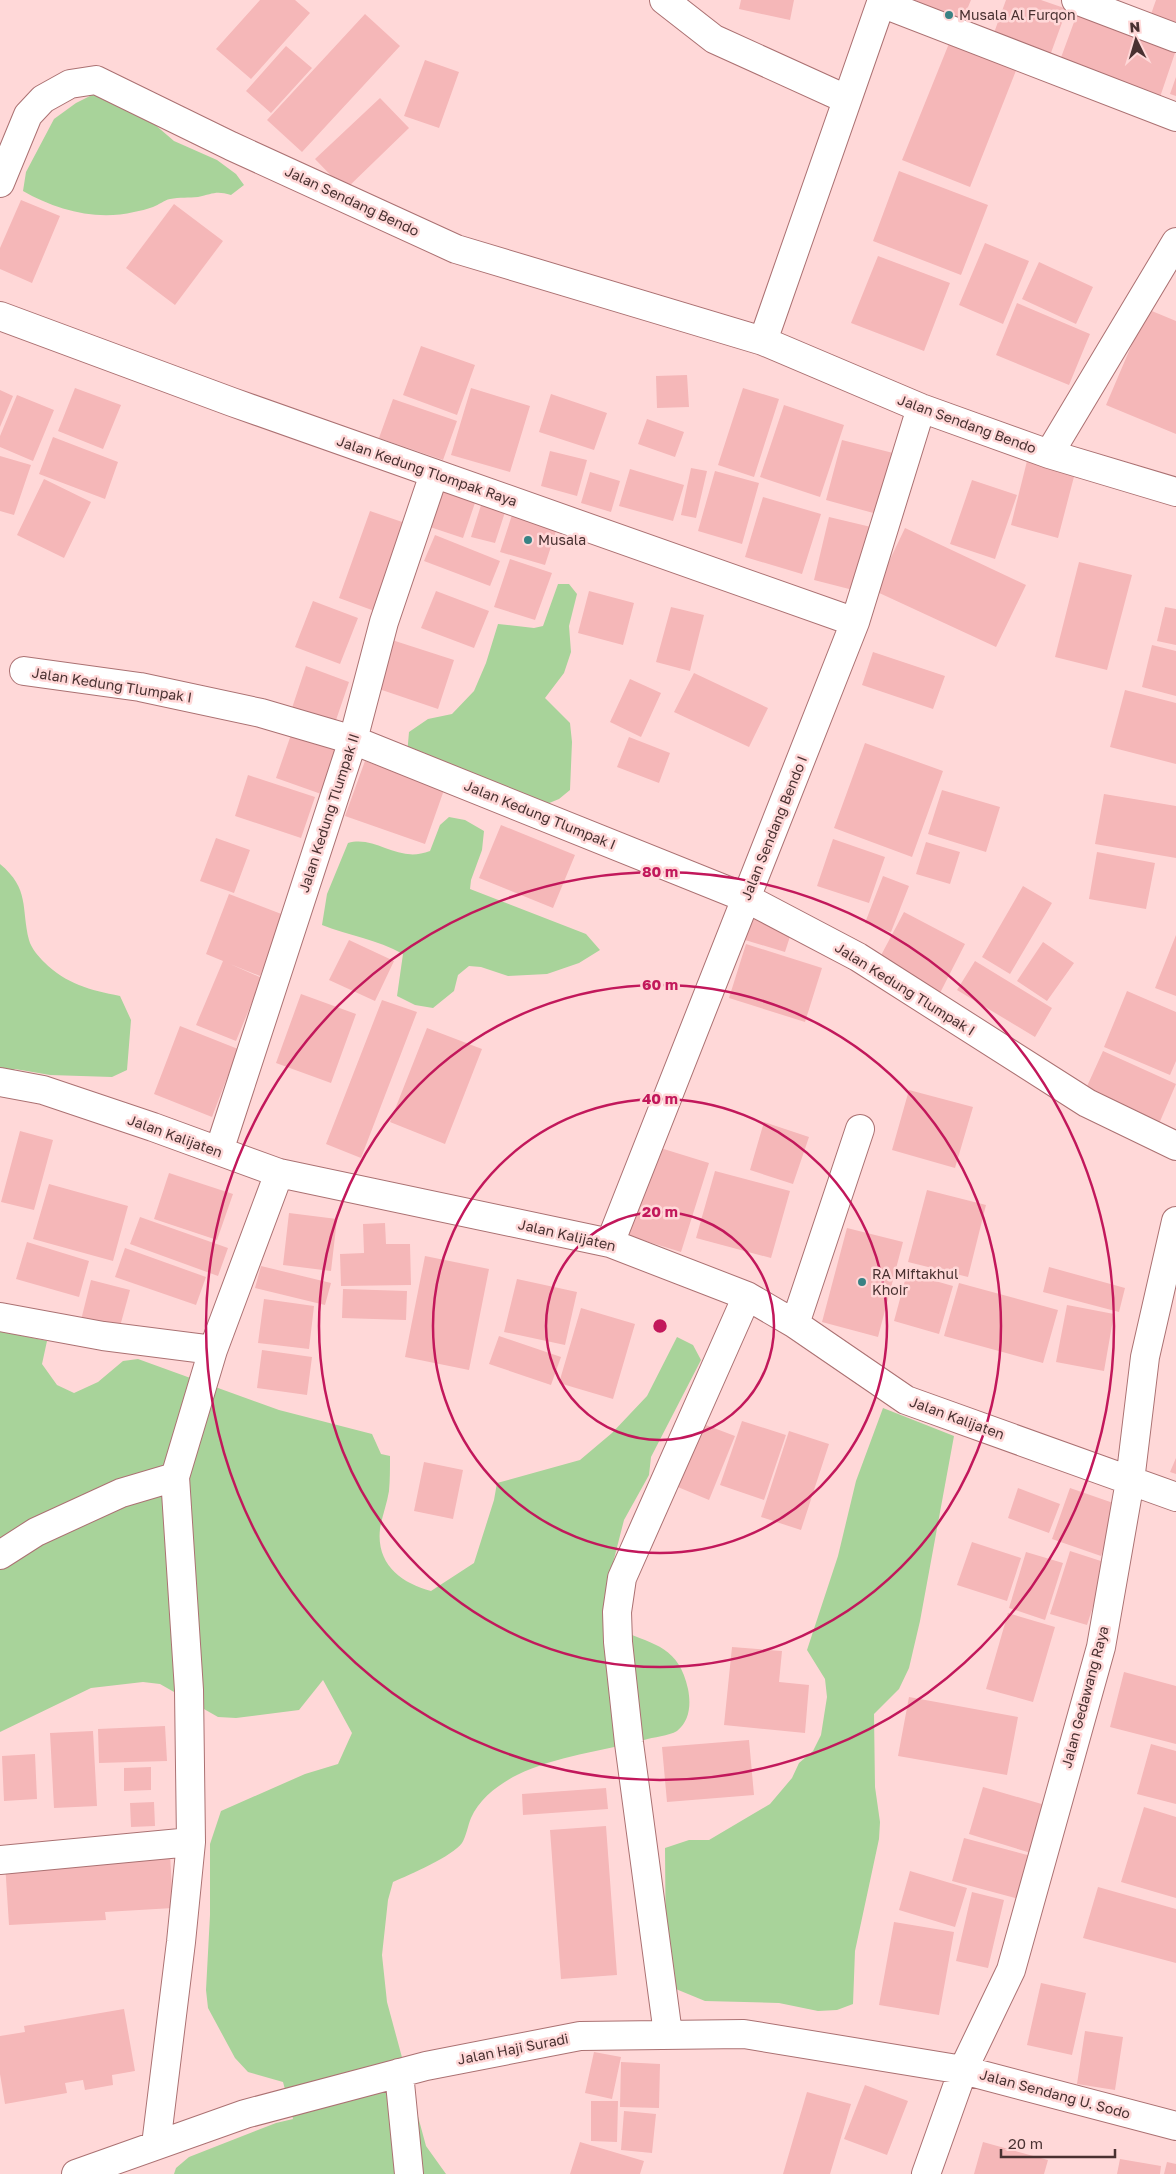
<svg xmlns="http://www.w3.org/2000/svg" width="1176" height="2174" font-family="'Golos Text',sans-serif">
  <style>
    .green { fill: #a8d39a }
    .building { fill: #f5b7b8 }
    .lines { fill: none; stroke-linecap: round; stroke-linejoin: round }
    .minor-casing { stroke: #ab7172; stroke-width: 30 }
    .minor { stroke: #fff; stroke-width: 28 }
    .ring { fill: none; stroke: #c2185b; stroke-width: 2.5 }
    .poi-dot { fill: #398284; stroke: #ffd8d8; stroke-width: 2 }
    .labels { text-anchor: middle; stroke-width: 5; stroke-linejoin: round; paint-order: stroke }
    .poi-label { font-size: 14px; fill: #493131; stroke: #ffd8d8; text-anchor: start }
    .street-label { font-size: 14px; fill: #493131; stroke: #ffd8d8 }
    .centre { fill: #c2185b; stroke: #ffd8d8; stroke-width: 2.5 }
    .ring-label { font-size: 15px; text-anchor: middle; font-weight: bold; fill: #c2185b; stroke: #ffd8d8; stroke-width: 5; stroke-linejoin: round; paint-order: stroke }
  </style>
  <rect width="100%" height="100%" fill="#ffd8d8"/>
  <!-- green -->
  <path class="green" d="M98,92l48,25 28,24 43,19 19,14 8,11 -13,10c-15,-5 -19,-1 -33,2 -9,1 -19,0 -28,2 -6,1 -11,6 -17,8 -6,2 -13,4 -19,5 -38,9 -78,-2 -111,-21l3,-19 28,-53 22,-16z
    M558,584h11l8,10 -8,32 2,26 -7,21 -19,25 25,25 2,19 -2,48 -11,9 -22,9 -130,-53 2,-23 19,-13 24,-5 22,-23 12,-28 12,-39 36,4 9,-2z
    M449,817l16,3 19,11 -2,19 -11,30 -1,9 116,45 14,16 -21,13 -32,11 -39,2 -27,-9 -12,-1 -11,9 -4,16 -21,17 -18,-3 -18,-9 6,-42c-26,-15 -54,-18 -81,-29l5,-31 21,-51c29,-8 49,21 82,8l10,-26z
    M0,864c30,25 21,44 29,76 2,8 10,17 15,22 22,22 46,28 76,34l11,24 -4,50 -15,7 -62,-2 -35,-6 -15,10z
    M0,1331l47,10 -5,23 15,21 17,8 24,-11 25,-21 15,-2 141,51 93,24 9,20 9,2c0,12 0,24 -1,35 -2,13 -7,25 -9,38 -4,35 21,54 51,62l43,-28 20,-63 3,-17 83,-23 32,-27 35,-37 30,-59 16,8 8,15 -50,97 -2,18 -25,45 -20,78 18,33c33,14 57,16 66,58 3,15 2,32 -11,42 -8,5 -24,6 -33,9 -42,11 -88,16 -127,35 -18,9 -38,24 -46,43 -3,7 -5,19 -9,25 -9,13 -53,32 -69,39l-5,18 -6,55 5,47 39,144 20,28h-272l2,-6 13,-11 87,-34 17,-4 -10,-37 -35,-10 -13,-14 -27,-50 -2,-18 4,-75v-71l11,-33 84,-37 33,-10 14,-31 -29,-53 -24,30 -63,8 -18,-1 -58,-33 -17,-2 -52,6 -91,44z
    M883,1408l71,28 -34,185 -11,47 -10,21 -25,25 1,73 5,35 -1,17 -24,112 -2,53 -16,6 -19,1 -39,-8 -74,-2 -34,-14 -5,-17 -1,-122 24,-8h20l61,-36 22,-26 7,-15 14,-12 8,-16 6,-38 -2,-18 -18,-29 31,-94 18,-75z"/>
  <!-- building -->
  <path class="building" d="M260,0h35l15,13 -59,66 -35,-30z
    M741,0h53l-4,20 -51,-11z
    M910,0h61l-11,26z
    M1006,0h35l26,9 -19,52 -57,-20z
    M1156,0h20v27l-26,-10z
    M365,14l35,32 -98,106 -35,-32z
    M1077,14l99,36 -16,47 -101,-34z
    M950,41l67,27 -47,119 -68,-27z
    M286,46l26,22 -41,45 -25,-22z
    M425,60l34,12 -20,56 -35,-12z
    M1176,77v19l-6,-2z
    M380,98l29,30 -64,62 -30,-31z
    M899,171l89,34 -27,70 -88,-34z
    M21,200l39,16 -28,67 -32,-14v-21z
    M174,204l49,37 -48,64 -49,-37z
    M985,243l44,18 -26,63 -44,-19z
    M878,256l72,27 -26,68 -73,-28z
    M1039,262l54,25 -17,37 -54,-25z
    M1017,303l73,31 -21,51 -73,-30z
    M1147,309l29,12v113l-70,-29z
    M421,346l54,19 -18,50 -54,-20z
    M687,375l2,32 -32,1 -1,-32z
    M75,388l46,17 -18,44 -45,-18z
    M471,388l59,18 -20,66 -59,-17z
    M743,388l36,11 -25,78 -36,-12z
    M0,390l13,6 -13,31z
    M551,394l56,19 -13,37 -55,-18z
    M17,395l37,15 -21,51 -33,-14v-11z
    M393,399l64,22 -14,39 -64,-22z
    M784,405l60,20 -24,72 -60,-20z
    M647,419l37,13 -9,25 -37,-13z
    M53,437l65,25 -13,37 -66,-25z
    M842,440l51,13 -16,61 -51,-14z
    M550,451l37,9 -10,36 -36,-10z
    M0,456l31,9 -17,50 -14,-4z
    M1028,457l48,12 -18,69 -47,-13z
    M691,468l16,3 -11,47 -15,-3z
    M630,469l54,16 -11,36 -54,-15z
    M715,471l44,12 -17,61 -44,-13z
    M590,472l30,9 -9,31 -30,-9z
    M44,479l47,23 -27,56 -47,-23z
    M972,480l45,15 -22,64 -45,-15z
    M438,484l39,13 -14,41 -39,-13z
    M763,497l58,17 -19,60 -57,-17z
    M482,502l24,7 -11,34 -24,-6z
    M370,511l41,14 -31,88 -41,-15z
    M512,515l45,13 -12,37 -45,-13z
    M829,517l42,10 -14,64 -43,-11z
    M905,528l121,57 -30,62 -121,-56z
    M435,535l65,26 -10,25 -66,-25z
    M510,559l42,14 -17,47 -41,-13z
    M1079,562l53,13 -25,95 -52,-13z
    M436,591l53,20 -15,37 -53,-20z
    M589,591l45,12 -11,42 -45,-12z
    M313,601l45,17 -18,46 -45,-17z
    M671,607l33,8 -14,56 -34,-9z
    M1165,607l11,2v36l-19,-4z
    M392,640l62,20 -16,49 -62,-21z
    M1152,645l24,6v45l-34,-9z
    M873,652l72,24 -12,33 -71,-24z
    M306,666l43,16 -15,44 -43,-15z
    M694,673l74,35 -19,39 -75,-35z
    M630,679l31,14 -20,44 -31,-15z
    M1125,690l51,13v61l-66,-17z
    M293,729l49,18 -18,48 -48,-17z
    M629,737l41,16 -11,30 -42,-16z
    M865,743l78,28 -31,86 -78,-29z
    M365,761l79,29 -19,54 -80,-28z
    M248,775l67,22 -14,41 -66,-22z
    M942,790l58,17 -14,45 -58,-18z
    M1104,794l72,12v52l-81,-14z
    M501,825l74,30 -22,53 -74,-30z
    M216,838l34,12 -16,43 -34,-12z
    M833,839l52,18 -16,46 -52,-17z
    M926,842l34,10 -10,32 -34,-10z
    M1097,852l58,11 -9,46 -57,-10z
    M883,876l26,10 -18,46 -26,-9z
    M1023,886l29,17 -42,71 -28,-17z
    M229,894l55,21 -24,61 -30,-12 32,14 -26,63 -40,-16 27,-64 -17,-7z
    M904,912l61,32 -25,49 -62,-32z
    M754,913l40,11 -9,28 -40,-12z
    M1176,935v61l-21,-8z
    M349,940l45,21 -19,40 -46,-21z
    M1043,942l31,21 -27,38 -30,-20z
    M746,944l76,24 -17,54 -76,-24z
    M975,961l77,47 -17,29 -78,-47z
    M1127,991l49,21v49l-6,14 -66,-28z
    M301,994l55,20 -25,69 -55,-20z
    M382,1000l35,12 -56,146 -35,-14z
    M180,1026l58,23 -26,68 -58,-23z
    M427,1028l55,21 -37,95 -55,-22z
    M1103,1051l73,33 -18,42 -74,-33z
    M909,1090l64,17 -18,61 -63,-18z
    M764,1122l45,15 -16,47 -43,-14z
    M20,1131l33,9 -19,70 -33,-8z
    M654,1146l55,17 -28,89 -55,-17z
    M715,1171l75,20 -19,67 -75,-20z
    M169,1173l64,21 -16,46 -63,-21z
    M49,1184l79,22 -15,55 -80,-22z
    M927,1190l59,15 -18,72 -60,-15z
    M289,1213l48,6 -6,52 -48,-6z
    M140,1217l88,31 -10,28 -88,-32z
    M385,1223l1,21h24l1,41 -70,1 -1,-32 24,-1 -1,-29z
    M847,1228l56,14 -25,95 -56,-15z
    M27,1242l62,19 -10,36 -63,-18z
    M125,1248l81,29 -10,28 -81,-28z
    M425,1256l64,13 -20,101 -64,-13z
    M261,1266l70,17 -6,22 -70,-17z
    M1049,1267l76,21 -6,24 -76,-20z
    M907,1273l46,13 -14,48 -45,-13z
    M517,1279l60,13 -12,53 -61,-13z
    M91,1280l39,10 -11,40 -38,-10z
    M959,1283l99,27 -15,53 -99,-27z
    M343,1289l64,2 -1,29 -64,-2z
    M264,1299l50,7 -5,43 -51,-6z
    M1067,1305l47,9 -10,57 -48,-9z
    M581,1308l54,16 -22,75 -54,-16z
    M499,1336l62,21 -10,28 -62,-21z
    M262,1350l50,7 -5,38 -50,-7z
    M742,1421l44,14 -22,65 -44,-15z
    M698,1422l37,14 -26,64 -36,-15z
    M789,1431l40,13 -28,86 -40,-13z
    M1176,1458v16l-6,-2z
    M424,1462l39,8 -10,49 -39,-8z
    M1018,1488l42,16 -11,29 -41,-15z
    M1070,1488l49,17 -18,51 -49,-17z
    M972,1542l49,16 -14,43 -50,-16z
    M1070,1551l37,12 -20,62 -37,-11z
    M1026,1552l37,11 -18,57 -36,-12z
    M1008,1613l47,14 -22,75 -47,-13z
    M732,1647l50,4 -3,31 30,3 -4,48 -81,-8z
    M1124,1672l52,14v58l-66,-17z
    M909,1697l109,20 -11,58 -109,-19z
    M165,1726l2,35 -68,2 -1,-34z
    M93,1731l4,75 -43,2 -4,-75z
    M749,1740l5,55 -87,7 -5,-55z
    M1151,1744l25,7v53l-39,-10z
    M35,1754l2,45 -33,2 -2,-45z
    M151,1767v23l-27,1v-23z
    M983,1787l62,18 -14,48 -62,-19z
    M606,1788l2,21 -85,6 -1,-21z
    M154,1802l1,24 -24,1 -1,-24z
    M1144,1807l32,10v81l-55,-16z
    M606,1826l11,149 -56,4 -11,-149z
    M964,1838l67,18 -12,43 -67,-18z
    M170,1854l3,54 -68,4 1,8 -97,5 -4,-62z
    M910,1871l57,17 -12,39 -56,-17z
    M1098,1887l78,22v54l-93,-25z
    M972,1892l32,8 -16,68 -32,-7z
    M894,1922l60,10 -15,83 -60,-10z
    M1041,1983l45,10 -14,62 -45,-10z
    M124,2009l11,62 -23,4 1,10 -28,5 -2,-10 -18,3 2,10 -62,11 -5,-30v-38l25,-4 -1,-6z
    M1085,2031l38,6 -8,53 -38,-6z
    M594,2052l27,5 -9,42 -27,-6z
    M621,2062l39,2 -1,44 -39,-1z
    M865,2085l43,16 -21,54 -43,-16z
    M807,2092l44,12 -21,70h-47z
    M591,2101h27l-1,41 -26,-1z
    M624,2111l32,3 -4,39 -31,-3z
    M580,2142l64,19 -4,13h-70z
    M983,2142l65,18 -4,14h-70z
    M1120,2159l41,7 -1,8h-43z
    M1167,2162l9,2v10h-12z"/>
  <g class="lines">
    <defs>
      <path id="minor" d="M664,0l50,39 132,60
        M1076,0l100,38
        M881,3l295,114
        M0,183l28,-68 15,-16 27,-15 26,-4 135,66 225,103 307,92 158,67 128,46 127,38
        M0,316l232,86 623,220
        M763,341l119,-341
        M1049,454l127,-212
        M24,671l116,16 121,26 92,27 393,158 112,59 229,146 89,43
        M0,1082l43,8 110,37 126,46 331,70 137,53 48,28 111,76 270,97
        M219,1151l134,-411 31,-118 50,-148
        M610,1243l245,-621 66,-214
        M0,1317l103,19 110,14
        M795,1324l65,-195
        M0,1555l36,-23 85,-39 54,-16
        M0,1860l191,-18
        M668,2034l-39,-291 -11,-101 -1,-30 5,-34 125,-282
        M399,2073l10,101
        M156,2145l25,-203 10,-100 -2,-152 -14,-213 38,-127 66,-177
        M76,2174l169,-60 181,-48 154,-30 164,-2 219,36 213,56
        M926,2174l37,-104 48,-100 90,-323 29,-166 15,-124 31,-136"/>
    </defs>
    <!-- minor casing -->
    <use href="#minor" class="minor-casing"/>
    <!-- minor -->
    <use href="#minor" class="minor"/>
  </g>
  <!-- distance rings -->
  <g class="ring">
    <circle cx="660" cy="1326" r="114"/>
    <circle cx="660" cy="1326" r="227"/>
    <circle cx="660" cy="1326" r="341"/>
    <circle cx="660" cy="1326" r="454"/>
  </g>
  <!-- markers -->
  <g class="poi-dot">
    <circle cx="949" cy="15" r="5"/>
    <circle cx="528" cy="540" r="5"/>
    <circle cx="862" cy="1282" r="5"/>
  </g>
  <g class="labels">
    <!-- poi labels -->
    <g class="poi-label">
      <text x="959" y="20">Musala Al Furqon</text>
      <text x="538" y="545">Musala</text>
      <text x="872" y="1279">RA Miftakhul<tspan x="872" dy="16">Khoir</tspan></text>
    </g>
    <!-- street labels -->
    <g class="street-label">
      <text transform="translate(352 201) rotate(25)" y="5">Jalan Sendang Bendo</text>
      <text transform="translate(967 424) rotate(20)" y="5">Jalan Sendang Bendo</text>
      <text transform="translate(427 471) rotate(19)" y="5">Jalan Kedung Tlompak Raya</text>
      <text transform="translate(112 685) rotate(9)" y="5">Jalan Kedung Tlumpak I</text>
      <text transform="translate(329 813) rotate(-72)" y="5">Jalan Kedung Tlumpak II</text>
      <text transform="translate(540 815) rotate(22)" y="5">Jalan Kedung Tlumpak I</text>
      <text transform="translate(774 828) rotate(-68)" y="5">Jalan Sendang Bendo I</text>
      <text transform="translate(905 989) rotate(32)" y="5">Jalan Kedung Tlumpak I</text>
      <text transform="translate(175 1136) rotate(20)" y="5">Jalan Kalijaten</text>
      <text transform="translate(567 1235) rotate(13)" y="5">Jalan Kalijaten</text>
      <text transform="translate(957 1418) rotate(20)" y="5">Jalan Kalijaten</text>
      <text transform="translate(1085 1697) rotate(-75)" y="5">Jalan Gedawang Raya</text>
      <text transform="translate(513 2049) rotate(-11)" y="5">Jalan Haji Suradi</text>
      <text transform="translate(1055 2094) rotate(15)" y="5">Jalan Sendang U. Sodo</text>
    </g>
  </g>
  <circle cx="660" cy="1326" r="8" class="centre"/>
  <g class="ring-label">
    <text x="660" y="877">80 m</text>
    <text x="660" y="990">60 m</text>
    <text x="660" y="1104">40 m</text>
    <text x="660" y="1217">20 m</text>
  </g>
  <!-- north arrow -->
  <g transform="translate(1136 40) rotate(355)" stroke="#ffd8d8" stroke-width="4" paint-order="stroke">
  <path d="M0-4L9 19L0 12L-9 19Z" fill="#493131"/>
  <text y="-8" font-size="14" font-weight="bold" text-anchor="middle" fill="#493131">N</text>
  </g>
  <!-- scale -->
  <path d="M1001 2149v8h114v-8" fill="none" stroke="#493131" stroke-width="2.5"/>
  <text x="1008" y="2149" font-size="15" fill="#493131" stroke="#ffd8d8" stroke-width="4" paint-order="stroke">20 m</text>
</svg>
